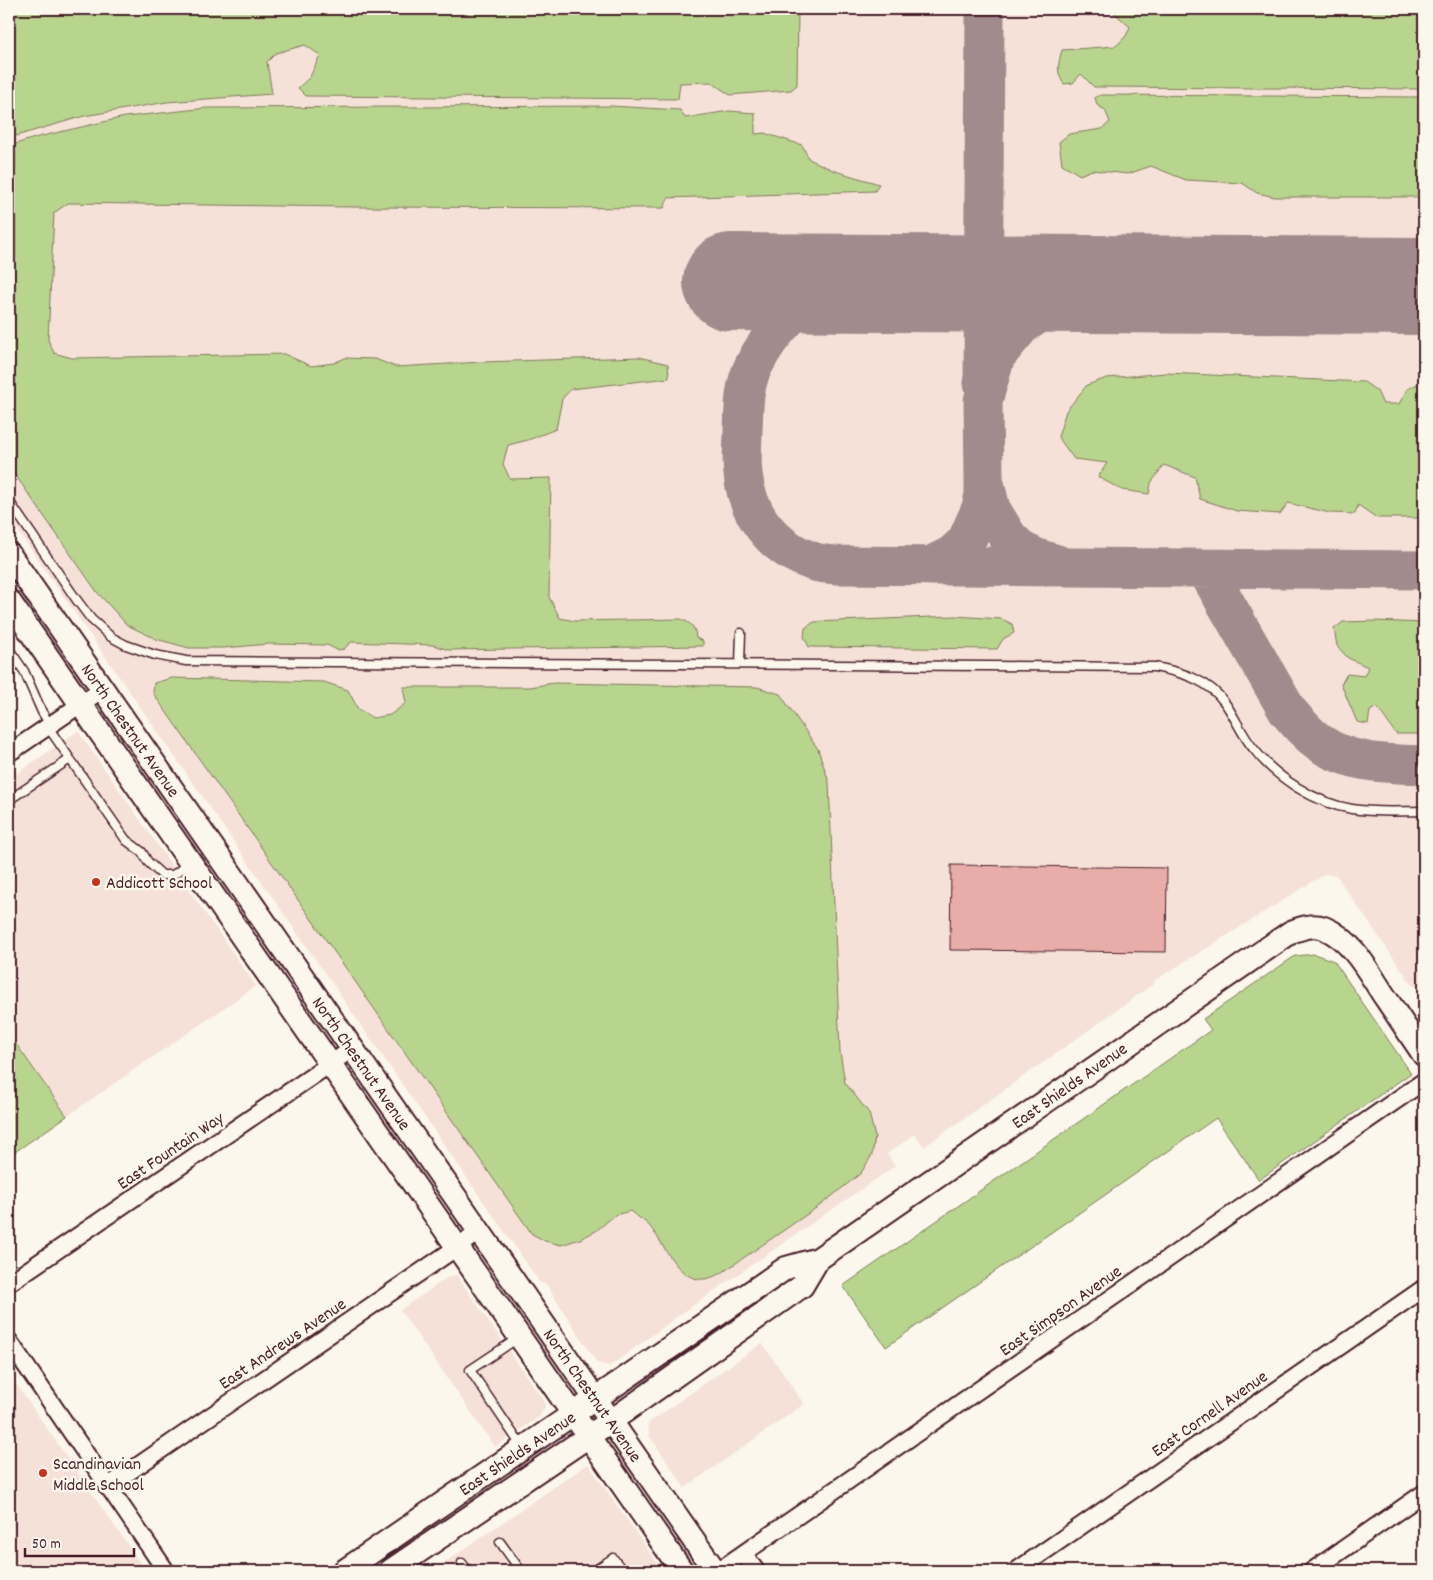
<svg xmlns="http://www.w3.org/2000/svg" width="1433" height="1580" font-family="Dekko,sans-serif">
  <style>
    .built { fill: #f5e1d8 }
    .green { fill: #b8d58d; stroke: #817a5c }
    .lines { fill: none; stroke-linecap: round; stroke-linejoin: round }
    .taxiway { stroke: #a28b8c; stroke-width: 39 }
    .runway { stroke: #a28b8c; stroke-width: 98 }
    .building { fill: #e8ada9; stroke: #4a1f2b }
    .lane-casing { stroke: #4a1f2b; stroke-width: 11 }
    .street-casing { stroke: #4a1f2b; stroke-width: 20 }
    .secondary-casing { stroke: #4a1f2b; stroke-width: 26 }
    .lane { stroke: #fbf7ec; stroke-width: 8 }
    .street { stroke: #fbf7ec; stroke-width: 16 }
    .secondary { stroke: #fbf7ec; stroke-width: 22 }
    .poi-dot { fill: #c8321e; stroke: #fbf7ec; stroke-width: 2 }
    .labels { text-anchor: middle; stroke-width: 5; stroke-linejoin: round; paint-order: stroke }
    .street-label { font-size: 18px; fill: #4a1f2b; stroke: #fbf7ec }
    .poi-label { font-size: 18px; fill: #4a1f2b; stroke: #fbf7ec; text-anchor: start }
  </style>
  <rect width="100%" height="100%" fill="#fbf7ec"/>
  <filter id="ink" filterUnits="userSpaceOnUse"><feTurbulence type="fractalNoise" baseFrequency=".02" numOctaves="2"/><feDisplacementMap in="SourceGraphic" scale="10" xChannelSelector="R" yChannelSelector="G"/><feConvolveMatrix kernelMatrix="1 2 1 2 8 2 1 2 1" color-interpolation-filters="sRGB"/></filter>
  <g filter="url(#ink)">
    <!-- built -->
    <path class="built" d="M9,9h1415v986l-6,-9h-5l-77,-111 -11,-1 -171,107 1,2 -231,164 -9,-13 -28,20 8,12 -210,145 -75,55 -13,-3 -51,-79 -6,-1 -531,-765z
      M78,731l178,255 -189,130 -58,-82v-255z
      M454,1275l4,2 85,123 2,5 -1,4 -5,8 -44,30 -95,-137 50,-34z
      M762,1343l42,61 -119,84 -36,-53 -1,-9 2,-4z
      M9,1374l137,197h-137z
      M588,1464l75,107h-231z"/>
    <!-- green -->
    <path class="green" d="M9,9h789l-1,76 -6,5 -61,5 -19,-13 -31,1 -2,16 -372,-3 -8,-8 12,-11 10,-22 -15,-10 -29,8 -9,9 5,32 -105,8 -83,14 -75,22z
      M1110,9h314v80l-330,-2 -13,-13 -8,9 -9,1c-8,-11 -6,-20 -2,-34l54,-4 10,-10 4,-9z
      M1101,95l323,2v100h-149l-18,-4 -15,-10 -56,-3 -35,-14 -23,8 -36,-4 -12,5 -18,-11 -3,-22 10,-8 33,-5 8,-7 -5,-12 -8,-5 -2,-8z
      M611,106l69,4 5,8 44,-7 26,2v21l9,-1 38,12 7,14 26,12 44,13 -4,7 -207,7 -4,10 -314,-1 -282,-4 -14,10 -6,127 6,13 18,5 212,-4 27,12 23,-3 11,-5 30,1 21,8 86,-5 157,-5 29,7 1,14 -98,11 -9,10 -6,30 -28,11 -20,5 -5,19 7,15 41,-1 -2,119 11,21 15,3 106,-2c11,5 14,7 15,19l7,3v5l-254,4 -16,-5 -82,-3 -7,7 -7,1 -10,-5 -58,-1 -45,4h-35l-33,-9 -29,-14 -30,-33 -88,-126v-320l29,-9 87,-20 82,-9z
      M1166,373l198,9 13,9 6,13h16l8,-15 17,-8v137h-47l-19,-13 -3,9 -25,-1 -42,-10 -8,11 -43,-3 -37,-12 -5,-22 -31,-12 -13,18 -2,11 -27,-4 -24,-13 9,-14 -33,-4 -16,-22 8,-26 21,-26 20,-7z
      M955,616l47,3 10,5 2,9 -11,6 -6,10 -188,-2 -5,-10 1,-9 9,-6z
      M1375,621l49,2v111h-28l-19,-27 -7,4 -2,13 -11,-2 -16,-38 6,-10 17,2 4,-9 -20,-9 -11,-12 -3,-17 9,-7z
      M172,678l152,4 24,8 10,19 15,9 17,-3 16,-12 -3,-16h127l24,-4 203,4 23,7 38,55 11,33 11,270 5,31 24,30 6,24 -3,18 -11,18 -39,31 -99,68c-4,2 -9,5 -14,6 -29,9 -44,-33 -58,-50 -5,-7 -15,-12 -21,-17l-15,4 -19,16 -16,8 -19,6 -16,-4 -13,-7 -379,-541 1,-10z
      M1314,954l20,7 77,112 -152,107 -43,-62 -330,229 -43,-61 368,-256 -8,-11 92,-63z
      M9,1034l58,82 -58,40z"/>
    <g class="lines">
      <!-- taxiway -->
      <path class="taxiway" d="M836,282c-34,19 -64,47 -82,83 -11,21 -10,44 -11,67 0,14 -2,28 0,42 4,40 30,74 69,87 7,3 15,3 23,4l589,5
        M983,383l2,-374
        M1057,564l-20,-6 -15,-7 -14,-14 -17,-28 -7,-30 -1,-78 13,-45 26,-31 41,-27 52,-15
        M930,566l22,-11 14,-13 15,-34 3,-13v-16
        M1206,569l81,141c10,12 20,24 33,33 29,21 70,21 104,22"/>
      <!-- runway -->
      <path class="runway" d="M732,282l692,4"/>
    </g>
    <!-- building -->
    <path class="building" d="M951,865l216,3 -1,84 -216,-2z"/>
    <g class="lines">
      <defs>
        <path id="lane" d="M9,501l67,98 15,20 20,18 15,8 29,10 31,6 969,6c26,5 54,13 70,36 10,14 17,32 28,45 23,30 62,55 99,61 23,4 49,2 72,2
          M9,649l15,22 18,41 8,13
          M740,664l1,-31
          M48,727l78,113 16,12 6,10 14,13h11l17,-12
          M9,800l61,-41
          M518,1338l-48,32 52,77
          M500,1542l21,29
          M462,1563l6,8
          M594,1571l19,-13 10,13"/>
        <path id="street" d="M9,753l94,-64
          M9,1283l343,-234
          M9,1341l157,230
          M107,1487l372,-255
          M744,1554l12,17
          M718,1571l706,-490
          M1016,1571l408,-283
          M1312,1571l112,-78"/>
        <path id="secondary" d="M9,554l706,1017
          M9,601l673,970
          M344,1571l442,-303 32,-9 473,-327c11,-4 21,-8 33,-4 29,12 45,45 61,69 13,19 26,39 39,58
          M390,1571l221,-150 191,-135 16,-27"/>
      </defs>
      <!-- lane casing -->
      <use href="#lane" class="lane-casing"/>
      <!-- street casing -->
      <use href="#street" class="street-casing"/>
      <!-- secondary casing -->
      <use href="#secondary" class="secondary-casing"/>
      <!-- lane -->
      <use href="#lane" class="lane"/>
      <!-- street -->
      <use href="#street" class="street"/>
      <!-- secondary -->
      <use href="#secondary" class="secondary"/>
    </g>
  </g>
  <!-- markers -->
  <g class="poi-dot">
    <circle cx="96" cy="882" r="5"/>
    <circle cx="43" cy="1473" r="5"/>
  </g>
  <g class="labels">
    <!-- street labels -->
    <g class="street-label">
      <text transform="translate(131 730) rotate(55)" y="6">North Chestnut Avenue</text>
      <text transform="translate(362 1063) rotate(55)" y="6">North Chestnut Avenue</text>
      <text transform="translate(1069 1085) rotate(-35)" y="6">East Shields Avenue</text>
      <text transform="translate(170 1150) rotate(-34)" y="6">East Fountain Way</text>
      <text transform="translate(1060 1310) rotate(-35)" y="6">East Simpson Avenue</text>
      <text transform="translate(282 1343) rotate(-34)" y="6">East Andrews Avenue</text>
      <text transform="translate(593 1395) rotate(55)" y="6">North Chestnut Avenue</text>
      <text transform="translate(1209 1413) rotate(-35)" y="6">East Cornell Avenue</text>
      <text transform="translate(517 1453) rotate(-34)" y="6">East Shields Avenue</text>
    </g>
    <!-- poi labels -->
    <g class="poi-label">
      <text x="106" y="888">Addicott School</text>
      <text x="53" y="1469">Scandinavian<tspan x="53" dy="21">Middle School</tspan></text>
    </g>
  </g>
  <!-- margin -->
  <rect width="1433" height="1580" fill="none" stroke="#fbf7ec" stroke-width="30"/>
  <rect x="15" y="15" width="1403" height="1550" fill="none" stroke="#4a1f2b" stroke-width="2" filter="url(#ink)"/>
  <!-- scale -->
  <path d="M25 1548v8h109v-8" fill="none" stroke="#4a1f2b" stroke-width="2.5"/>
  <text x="32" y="1548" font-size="15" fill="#4a1f2b" stroke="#fbf7ec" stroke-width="4" paint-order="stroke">50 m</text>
</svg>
